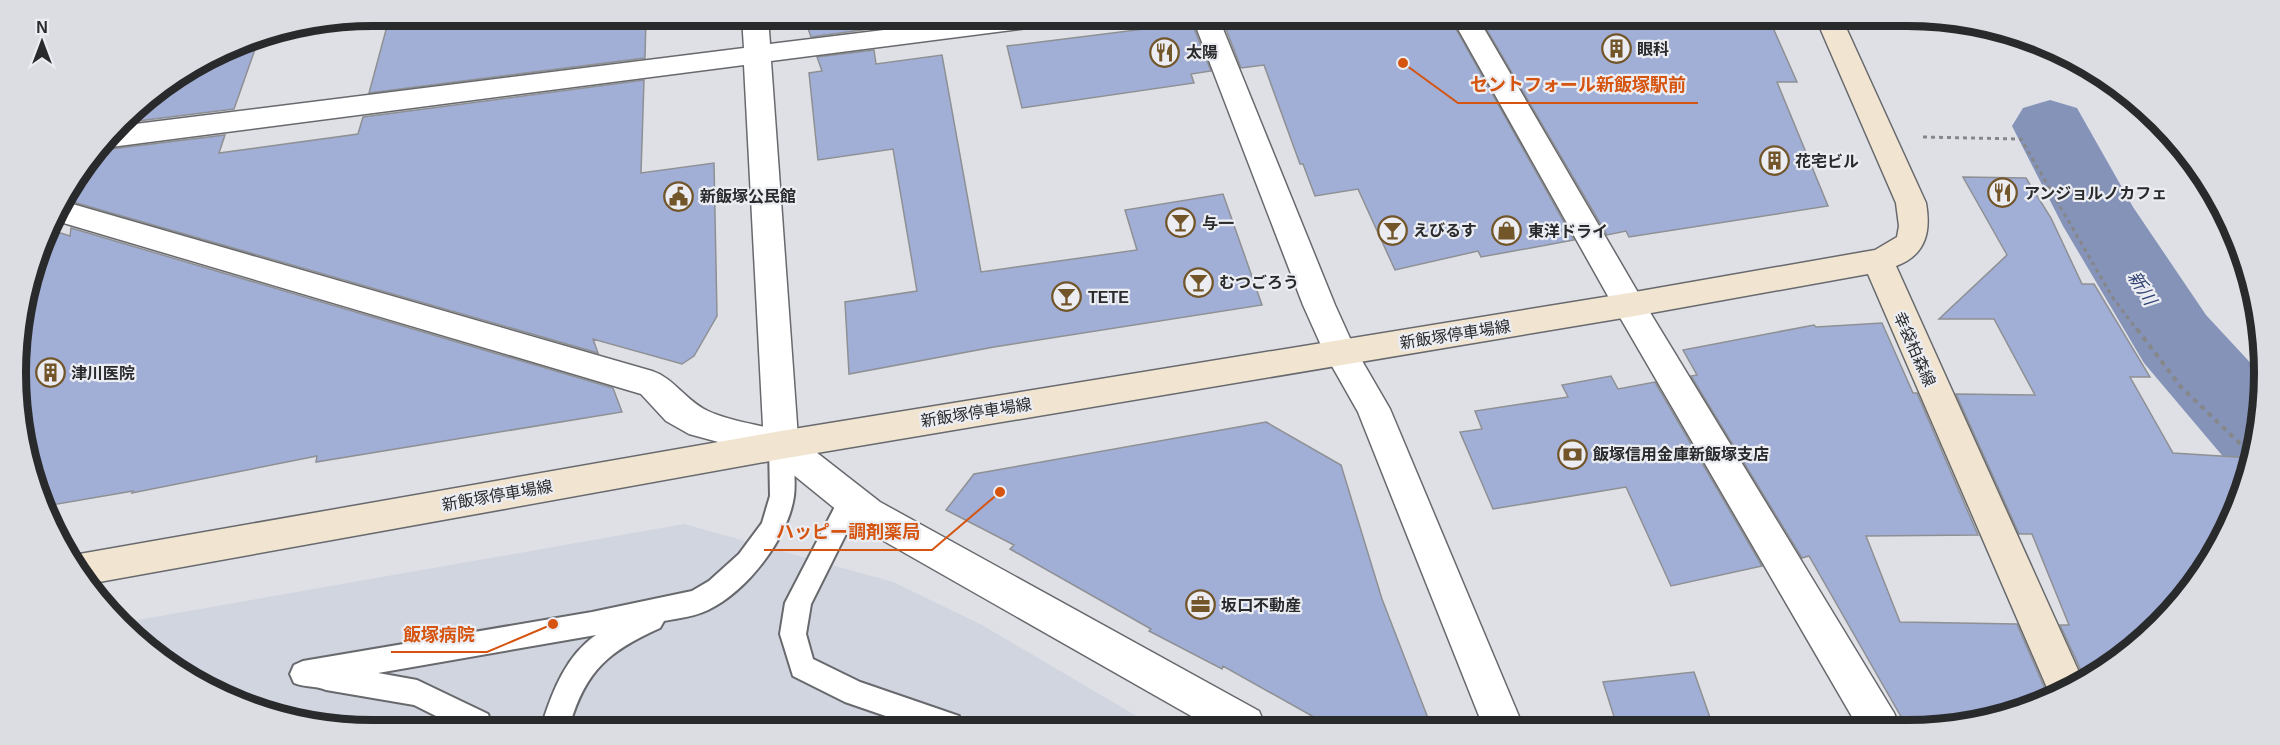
<svg xmlns="http://www.w3.org/2000/svg" width="2280" height="745" font-family="Helvetica,'Noto Sans JP',sans-serif">
  <style>
    .built { fill: #d0d5e0 }
    .water { fill: #8593b8 }
    .lines { fill: none; stroke-linecap: round; stroke-linejoin: round }
    .river { fill: #8593b8; fill-rule: evenodd }
    .building { fill: #a1afd6; stroke: #8e9094; stroke-width: 1.5 }
    .service-casing { stroke: #67696d; stroke-width: 4 }
    .minor-casing { stroke: #67696d; stroke-width: 3 }
    .tertiary-casing { stroke: #67696d; stroke-width: 3 }
    .secondary-casing { stroke: #67696d; stroke-width: 3 }
    .path-far1 { stroke: #86878b; stroke-width: 3; stroke-dasharray: 4 4; stroke-linecap: butt }
    .path { stroke: #86878b; stroke-width: 4; stroke-dasharray: 5 5; stroke-linecap: butt }
    .service { fill: #fff; fill-rule: evenodd }
    .minor { fill: #fff; fill-rule: evenodd }
    .tertiary { fill: #fff; fill-rule: evenodd }
    .secondary { fill: #f1e5d2; fill-rule: evenodd }
    .labels { text-anchor: middle; stroke-width: 4.5; stroke-linejoin: round; paint-order: stroke }
    .poi-label { font-size: 16px; font-weight: bold; fill: #292a2c; stroke: #ebedf2; text-anchor: start }
    .street-label { font-size: 16px; fill: #292a2c; stroke: #ebedf2 }
    .water-label { font-size: 18px; font-style: italic; fill: #334375; stroke: #ebedf2 }
    .rim { fill: none; stroke: #292a2c; stroke-width: 8 }
    .leader { fill: none; stroke: #d5540f; stroke-width: 2 }
    .callout-dot { fill: #d5540f; stroke: #ebedf2; stroke-width: 2 }
    .callout-label { font-size: 18px; text-anchor: middle; font-weight: bold; fill: #d5540f; stroke: #ebedf2; stroke-width: 4.5; stroke-linejoin: round; paint-order: stroke }
  </style>
  <rect width="100%" height="100%" fill="#dee0e5"/>
  <!-- built -->
  <path class="built" d="M684,524l209,58 89,43 170,100 -850,-2 -128,-53 -48,-48z"/>
  <!-- water -->
  <path class="water" d="M2032,131l41,2 87,146 57,74 41,44 -1,47 -75,-79 -40,-51z"/>
  <g class="lines">
    <!-- river -->
    <path class="river" d="M2050,100l27,8 56,99 73,108 52,56v72l-9,25 -23,-8 -82,-97 -81,-137 -51,-100 11,-18z"/>
  </g>
  <!-- building -->
  <path class="building" d="M390,15l256,1 -1,42 -276,35z
    M804,17h62l3,12 -58,8z
    M1222,19l229,1 123,220 -93,17 -3,-6 -83,19 -37,-81 -43,7 -12,-32h-3l-36,-99 -23,3z
    M1481,20l289,1 27,61h-20l51,124 -199,31 -3,-6 -19,4z
    M1192,23l19,48 -20,3 3,9 -172,25 -15,-62z
    M259,38l-25,71 -112,14 15,-19 99,-62z
    M874,50l2,14 66,-9 39,217 156,-22 -12,-40 98,-16 39,111 -268,42 -145,27 -4,-72 72,-11 -24,-142 -75,11 -9,-87 13,-2 -5,-14z
    M644,80l-3,93 73,-10 3,153 -23,40 -12,8 -89,-25 5,14 -525,-151 2,-18 29,-37 7,2 114,-14 -6,18 139,-19 5,-17z
    M1963,177l63,1 25,40 31,66h12l56,93h-20l43,76 79,5 -35,93 -57,75 -75,53 -25,-54h9l-37,-91h-13l-63,-140 79,1 -41,-76h-55l68,-64z
    M71,228l542,160 9,24 -306,50 1,-6 -185,37 1,-2 -87,15 -19,-41 -9,-139 30,-97 22,7z
    M1882,323l31,70h4l61,142 -112,1 34,86 117,2 32,74 -95,29h-47l-98,-171 -7,2 -111,-182 6,-1 -14,-25 131,-25 2,2z
    M1611,376l7,13 37,-7 107,184 -91,20 -45,-99 -133,22 -33,-77 22,-3 -7,-18 93,-14 -6,-12z
    M1266,422l75,43 41,134 49,127 -103,-1 -105,-59 -1,3 -73,-38 2,-2 -141,-80 4,-4 -68,-35 28,-36z
    M1694,672l19,54h-96l-14,-44z"/>
  <g class="lines">
    <defs>
      <path id="service" d="M781,435l8,3 4,7c0,17 3,34 1,51 -6,43 -48,96 -86,114 -14,7 -29,8 -44,11l-4,7c-51,23 -74,42 -90,96h-28c11,-34 24,-68 54,-89l-218,38 39,7 71,34 3,9h-41l-36,-18 -88,-15c-12,-5 -20,-2 -32,-7l-4,-9 4,-9 9,-4 289,-49 100,-21 17,-10 30,-27 23,-31 8,-27 -1,-51 4,-7z
        M851,490l9,3 3,7 -52,104 -5,30 7,25 47,23 99,34 3,9 -53,-1 -64,-22 -52,-26 -13,-42 5,-31 57,-110z"/>
      <path id="minor" d="M1453,20h26l161,276 254,417 6,14h-42l-240,-413z
        M62,201l590,170c22,7 34,30 56,40 26,12 58,14 85,24l5,10 -5,10 -12,4 -92,-25 -23,-13 -25,-27 -591,-175z"/>
      <path id="tertiary" d="M742,17h26l2,27 211,-26h75l-4,6 -9,2 -272,35 27,377 82,64 379,209 6,14h-58l-353,-201 -85,-69 -5,-10 -20,-380 -633,82 -6,-2 14,-19 625,-78z
        M1193,19h26l116,286 19,42 36,62 133,317h-40l-125,-314 -34,-60 -21,-47z"/>
      <path id="secondary" d="M1817,21h26l83,182c5,29 0,52 -30,63l187,415 -17,12 -15,4 -183,-423 -239,43 -848,142 -693,125 -13,-13 -7,-15 713,-125 848,-138 246,-43 22,-13 2,-11 -3,-23z"/>
    </defs>
    <!-- service casing -->
    <use href="#service" class="service-casing"/>
    <!-- minor casing -->
    <use href="#minor" class="minor-casing"/>
    <!-- tertiary casing -->
    <use href="#tertiary" class="tertiary-casing"/>
    <!-- secondary casing -->
    <use href="#secondary" class="secondary-casing"/>
    <!-- path-far1 -->
    <path class="path-far1" d="M1923,137l98,2 92,159 25,33"/>
    <!-- path -->
    <path class="path" d="M2137,329l44,58 72,69"/>
    <!-- service -->
    <use href="#service" class="service"/>
    <!-- minor -->
    <use href="#minor" class="minor"/>
    <!-- tertiary -->
    <use href="#tertiary" class="tertiary"/>
    <!-- secondary -->
    <use href="#secondary" class="secondary"/>
  </g>
  <!-- icons -->
  <defs>
    <symbol id="building-ring" viewBox="-11 -11 22 22"><circle r="9.5" fill="#ebedf2" stroke="#725528" stroke-width="1.5"/><path d="M-4-6H4V6H1V3H-1V6H-4ZM-2.5-4.3h1.7v1.8h-1.7ZM.8-4.3h1.7v1.8H.8ZM-2.5-1h1.7V.8h-1.7ZM.8-1h1.7V.8H.8Z" fill="#725528"/></symbol>
    <symbol id="restaurant-ring" viewBox="-11 -11 22 22"><circle r="9.5" fill="#ebedf2" stroke="#725528" stroke-width="1.5"/><path d="M-5-6h1v4h1v-4h1v4h1v-4h1v5L-1.5 .5V6h-2V.5L-5-1ZM5-6V6H3V1.5H1.5Q1.5-4 5-6Z" fill="#725528"/></symbol>
    <symbol id="civic-ring" viewBox="-11 -11 22 22"><circle r="9.5" fill="#ebedf2" stroke="#725528" stroke-width="1.5"/><path d="M-.6-6.5H3V-4.5H.6V-3L4-1V1h2V6H-6V1h2V-1L-.6-3ZM-1.2 2.5V6h2.4V2.5Z" fill="#725528"/></symbol>
    <symbol id="bar-ring" viewBox="-11 -11 22 22"><circle r="9.5" fill="#ebedf2" stroke="#725528" stroke-width="1.5"/><path d="M-6-5H6L.8 .8V4.5H3.5V6h-7V4.5H-.8V.8Z" fill="#725528"/></symbol>
    <symbol id="shop-ring" viewBox="-11 -11 22 22"><circle r="9.5" fill="#ebedf2" stroke="#725528" stroke-width="1.5"/><path d="M-5-2.5h2.3a2.7 3.5 0 0 1 5.4 0H5L5.5 6h-11ZM-1.5-2.5h3a1.5 2.3 0 0 0-3 0Z" fill="#725528"/></symbol>
    <symbol id="bank-ring" viewBox="-11 -11 22 22"><circle r="9.5" fill="#ebedf2" stroke="#725528" stroke-width="1.5"/><path d="M-6-4H6V4H-6ZM0-2.3a2.3 2.3 0 1 0 0 4.6a2.3 2.3 0 1 0 0-4.6Z" fill="#725528"/></symbol>
    <symbol id="office-ring" viewBox="-11 -11 22 22"><circle r="9.5" fill="#ebedf2" stroke="#725528" stroke-width="1.5"/><path d="M-6-3h4V-5.5h4V-3h4V5H-6ZM-1-4.5V-3h2v-1.5ZM-6 0V1H6V0Z" fill="#725528"/></symbol>
  </defs>
  <g fill-rule="evenodd">
    <use href="#building-ring" x="1600" y="32" width="33" height="33"/>
    <use href="#restaurant-ring" x="1148" y="36" width="33" height="33"/>
    <use href="#building-ring" x="1758" y="144" width="33" height="33"/>
    <use href="#restaurant-ring" x="1986" y="176" width="33" height="33"/>
    <use href="#civic-ring" x="662" y="180" width="33" height="33"/>
    <use href="#bar-ring" x="1164" y="206" width="33" height="33"/>
    <use href="#bar-ring" x="1376" y="214" width="33" height="33"/>
    <use href="#shop-ring" x="1490" y="214" width="33" height="33"/>
    <use href="#bar-ring" x="1182" y="266" width="33" height="33"/>
    <use href="#bar-ring" x="1050" y="280" width="33" height="33"/>
    <use href="#building-ring" x="34" y="356" width="33" height="33"/>
    <use href="#bank-ring" x="1556" y="438" width="33" height="33"/>
    <use href="#office-ring" x="1184" y="588" width="33" height="33"/>
  </g>
  <g class="labels">
    <!-- poi labels -->
    <g class="poi-label">
      <text x="1637" y="55">眼科</text>
      <text x="1186" y="58">太陽</text>
      <text x="1795" y="167">花宅ビル</text>
      <text x="2024" y="199">アンジョルノカフェ</text>
      <text x="700" y="202">新飯塚公民館</text>
      <text x="1202" y="229">与一</text>
      <text x="1413" y="236">えびるす</text>
      <text x="1528" y="237">東洋ドライ</text>
      <text x="1219" y="288">むつごろう</text>
      <text x="1088" y="303">TETE</text>
      <text x="71" y="379">津川医院</text>
      <text x="1593" y="460">飯塚信用金庫新飯塚支店</text>
      <text x="1221" y="611">坂口不動産</text>
    </g>
    <!-- street labels -->
    <g class="street-label">
      <text transform="translate(1455 334) rotate(-9)" y="6">新飯塚停車場線</text>
      <text transform="translate(1915 349) rotate(66)" y="6">幸袋柏森線</text>
      <text transform="translate(976 412) rotate(-9)" y="6">新飯塚停車場線</text>
      <text transform="translate(497 495) rotate(-10)" y="6">新飯塚停車場線</text>
    </g>
    <!-- water labels -->
    <g class="water-label">
      <text transform="translate(2142 288) rotate(58)" y="6">新川</text>
    </g>
  </g>
  <!-- crop -->
  <path d="M0 0H2280V745H0ZM373 26H1907A347 347 0 0 1 2254 373V373A347 347 0 0 1 1907 720H373A347 347 0 0 1 26 373V373A347 347 0 0 1 373 26Z" fill="#dbdde2" fill-rule="evenodd"/>
  <path class="rim" d="M373 26H1907A347 347 0 0 1 2254 373V373A347 347 0 0 1 1907 720H373A347 347 0 0 1 26 373V373A347 347 0 0 1 373 26Z"/>
  <!-- callouts -->
  <path class="leader" d="M1403 63L1458 103H1698M1000 492L932 550H764M553 624L487 652H391"/>
  <g class="callout-dot">
    <circle cx="1403" cy="63" r="6"/>
    <circle cx="1000" cy="492" r="6"/>
    <circle cx="553" cy="624" r="6"/>
  </g>
  <g class="callout-label">
    <text x="1578" y="91">セントフォール新飯塚駅前</text>
    <text x="848" y="538">ハッピー調剤薬局</text>
    <text x="439" y="641">飯塚病院</text>
  </g>
  <!-- north arrow -->
  <g transform="translate(42 42)" stroke="#ebedf2" stroke-width="4.5" paint-order="stroke">
  <path d="M0-4.5L10 22L0 15L-10 22Z" fill="#292a2c"/>
  <text y="-9" font-size="16" font-weight="bold" text-anchor="middle" fill="#292a2c">N</text>
  </g>
</svg>
